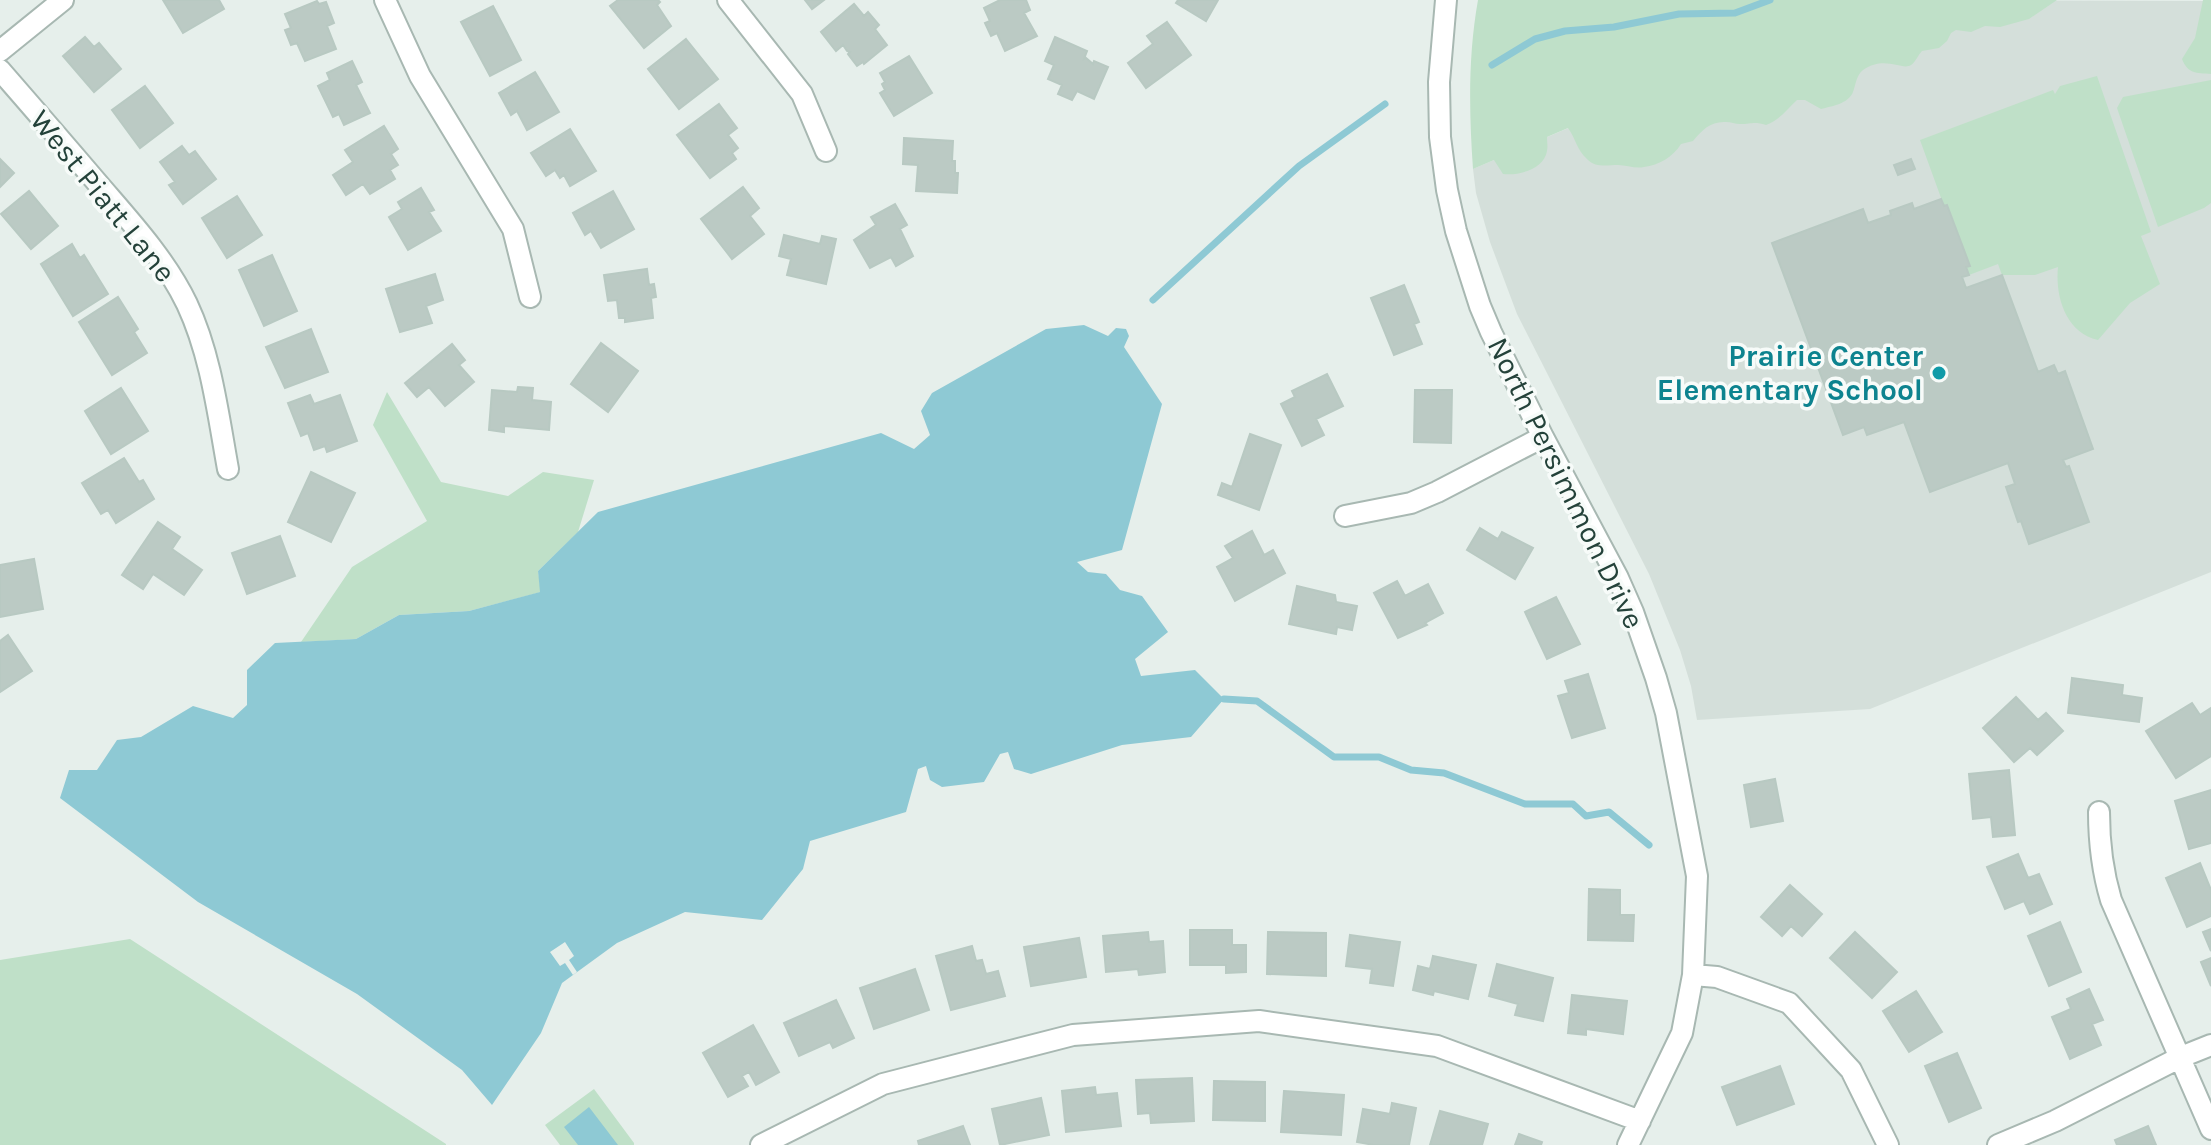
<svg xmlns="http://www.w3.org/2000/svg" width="2211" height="1145" font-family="Karla,sans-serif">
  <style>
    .built { fill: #d4dfda }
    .green { fill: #bfe0c8 }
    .water { fill: #8ec9d4 }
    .pier { fill: #e6efeb }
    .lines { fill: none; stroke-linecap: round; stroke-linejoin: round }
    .stream { stroke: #8ec9d4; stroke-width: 7 }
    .building { fill: #bbcac4; stroke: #b8c9c2; stroke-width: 2 }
    .street-casing { stroke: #a8b8b2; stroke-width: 24 }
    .street { stroke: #fff; stroke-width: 20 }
    .culture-dot { fill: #0f9aa8; stroke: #f7fbf9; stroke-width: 3 }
    .labels { text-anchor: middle; stroke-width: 7; stroke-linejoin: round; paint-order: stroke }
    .street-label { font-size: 30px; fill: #24423a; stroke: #f7fbf9 }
    .culture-label { font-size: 30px; font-weight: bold; fill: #0d838f; stroke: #f7fbf9; text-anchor: end }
  </style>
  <rect width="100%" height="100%" fill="#e6efeb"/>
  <!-- built -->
  <path class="built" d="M1867,0l344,1v571l-341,137 -173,11 -6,-34 -11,-36 -31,-76 -132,-260 -27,-72 -14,-49 -3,-24z"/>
  <!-- green -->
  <path class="green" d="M1478,0h579l-28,19 -29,8 -15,-1 -14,6 -15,-2 -5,3 -4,8 -8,7 -17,3c-4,4 -7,12 -11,14 -9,6 -26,-10 -48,5 -7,6 -7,14 -10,22 -5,12 -21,14 -32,17l-16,-9h-8c-11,10 -16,19 -31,25 -12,-4 -14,-1 -26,-1 -5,0 -9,-2 -14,-2 -15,-1 -24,8 -33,19l-12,3c-8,13 -22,21 -37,23 -8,2 -18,-2 -26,-2 -10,0 -22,3 -30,-5 -12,-11 -12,-21 -20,-32l-21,9c0,5 1,9 0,14 -3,18 -28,25 -44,23l-9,-14 -21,9c-4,-57 -5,-113 5,-169z
    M2203,0h8v74c-15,-1 -23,0 -29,-15l13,-21z
    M2097,76l54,156 -10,4 19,48 -30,19 -32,37c-33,-7 -43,-45 -40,-73l-23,8h-33l-4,-11 -29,11 -3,-8 4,-1 -22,-60h-4l-24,-66 133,-50 2,4 5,-8z
    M2211,80v123l-7,5 -46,19 -41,-119 6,-11z
    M387,392l54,90 67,14 35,-24 51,8 -16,52 -40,39 3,21 -72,19 -70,4 -43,24 -55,3 51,-75 75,-46 -54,-96z
    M130,939l316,205v1h-446v-185z
    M594,1089l40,54v2h-74l-15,-20z"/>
  <!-- water -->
  <path class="water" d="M1084,325l24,11 8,-8 10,1 3,7 -5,11 38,57 -40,146 -45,12 11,10 18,2 14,16 22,6 26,36 -33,27 6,17 54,-6 29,29 -33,38 -69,8 -91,29 -17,-5 -6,-17 -8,2 -16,28 -42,5 -12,-7 -4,-14 -8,3 -12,43 -96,29 -7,28 -41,51 -77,-8 -68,31 -55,40 -21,50 -49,72 -30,-35 -105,-76 -159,-92 -138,-104 9,-28h28l20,-30 24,-3 52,-31 40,12 14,-13v-35l28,-27 81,-4 43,-24 70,-4 71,-19 -2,-21 60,-59 283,-79 33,16 16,-14 -9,-24 11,-18 114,-64z
    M589,1107l29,38h-40l-14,-18z"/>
  <!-- pier -->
  <path class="pier" d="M565,942l9,14 -5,4 8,12 -4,3 -8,-12 -5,3 -10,-14z"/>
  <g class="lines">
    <!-- stream -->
    <path class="stream" d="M1492,65l43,-26 30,-8 49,-4 65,-13 56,-1 35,-13
      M1153,300l146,-134 86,-62
      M1224,699l33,2 77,56h45l32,13 33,3 81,31h48l13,12 23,-4 40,33"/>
  </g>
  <!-- building -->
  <path class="building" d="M163,0h56l5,9 -41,24z
    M618,0h40l2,2 -3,3 14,21 -27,22 -34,-42z
    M805,0h19l-12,9z
    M1000,0h26l4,10 -6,3 13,23 -32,15 -8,-18 -6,3 -6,-13 5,-2 -6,-13z
    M1178,0h40l-12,21 -30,-18z
    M317,1l2,3 7,-2 8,21 -7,3 9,23 -31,12 -8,-18 -6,2 -6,-15 6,-2 -6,-14z
    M854,4l10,12 4,-4 11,13 -4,4 12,16 -23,19 -1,-2 -6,4 -9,-12 2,-2 -3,-1 -4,-6 -7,6 -15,-19z
    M493,6l28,54 -31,16 -29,-54z
    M1167,22l24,33 -45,33 -18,-25 25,-19 -6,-8z
    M85,37l9,10 5,-4 22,26 -27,23 -31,-36z
    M1055,37l32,14 -3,8 2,-1 7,6 1,-3 14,6 -14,32 -17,-8 -5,9 -14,-6 4,-9 -14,-6 6,-14 -9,-4z
    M686,39l32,40 -39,30 -31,-40z
    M909,56l23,37 -38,23 -14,-23 5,-3 -3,-6 3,-2 -5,-9z
    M352,61l10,21 -6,3 14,28 -26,12 -5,-11 -6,3 -15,-31 12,-6 -3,-7z
    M535,72l24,40 -32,18 -10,-19 -6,4 -12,-22z
    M145,86l28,37 -33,25 -28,-38z
    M719,104l18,24 -9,7 10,13 -6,5 4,6 -26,19 -33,-43z
    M384,126l14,23 -7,5 7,11 -8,5 5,9 -25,15 -7,-10 -17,11 -13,-20 20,-13 -8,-12z
    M570,129l26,42 -26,15 -6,-11 -4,3 -5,-8 -9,6 -15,-23z
    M904,138l49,3 -1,20h3v12h3l-1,20 -41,-2 2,-26 -15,-1z
    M182,146l7,9 6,-4 21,28 -33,25 -14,-19 6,-3 -15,-20z
    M0,159l14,14 -14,14z
    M1911,159l4,10 -17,6 -4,-10z
    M743,187l16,21 -9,8 14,18 -32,25 -31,-40z
    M421,188l13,22 -5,2 12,19 -33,19 -19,-33 13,-8 -4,-7z
    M29,191l29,35 -27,23 -30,-35z
    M613,191l21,38 -33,19 -10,-17 -6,4 -12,-22z
    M237,196l25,39 -35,23 -25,-40z
    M1941,199l3,7 3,-1 23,61 -4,1 3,8 -7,2 4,11 36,-13 36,97 16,-7 4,9 7,-3 28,78 -30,11 3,7 3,-1 20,56 -60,22 -8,-23 -3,1 -12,-35 9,-3 -7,-21 -78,29 -26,-70 -37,13 -3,-8 -21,8 -71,-192 91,-34 5,14 23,-8 -1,-4 22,-8 2,6z
    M895,204l12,21 -7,4 13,27 -17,10 -5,-9 -21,11 -16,-28 22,-15 -5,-8z
    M784,235l36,9 2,-8 14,3 -10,45 -39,-9 4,-16 -12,-3z
    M72,244l8,14 4,-3 24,39 -35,22 -32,-52z
    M272,255l25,56 -33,15 -25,-56z
    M647,269l2,16 5,-1 2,13 -5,1 2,20 -28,4v-4h-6l-2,-18 -9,1 -4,-26z
    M435,274l8,26 -17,6 6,17 -32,9 -14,-43z
    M1404,285l15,37 -5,2 8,20 -28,11 -23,-57z
    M118,297l20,32 -4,3 13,21 -35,22 -33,-53z
    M311,329l17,43 -43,16 -19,-41z
    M601,343l37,28 -30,41 -37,-28z
    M452,344l13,16 -6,5 15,17 -29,24 -16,-19 -12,10 -12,-14z
    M1327,374l16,32 -27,13 8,16 -22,11 -21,-42 14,-7 -3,-6z
    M518,387l15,1 -1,12 19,2 -2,28 -45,-4v6l-15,-2 3,-40 25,2z
    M121,388l27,43 -37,23 -26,-43z
    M1415,390h37l-1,53 -37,-1z
    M310,395l4,9 26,-9 17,46 -30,11 -2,-6 -11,4 -6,-17 -7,3 -13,-33z
    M1250,434l31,11 -22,65 -41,-15 4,-12 10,4z
    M124,458l15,24 4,-2 11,19 -38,24 -8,-13 -7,4 -19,-31z
    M311,472l44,21 -24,49 -43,-20z
    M158,522l22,15 -8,12 30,21 -18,25 -31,-21 -10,15 -21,-14z
    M1480,528l18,11 4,-7 31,16 -18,31 -48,-29z
    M1252,531l12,24 9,-5 12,23 -50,28 -18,-34 16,-9 -8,-12z
    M280,536l15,40 -48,18 -15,-41z
    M34,559l9,50 -43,8v-52z
    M1397,581l8,15 23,-12 15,29 -18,10 2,2 -29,13 -24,-45z
    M1297,586l38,9 1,7 21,4 -5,24 -15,-3 -1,7 -47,-10z
    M1556,597l24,47 -33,15 -22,-47z
    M8,635l24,36 -32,21v-51z
    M1588,674l17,54 -33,10 -14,-42 11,-3 -4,-12z
    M2072,678l51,7 -1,10 20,3 -3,24 -71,-9z
    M2016,697l22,23 8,-7 17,18 -26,24 -7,-7 -16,14 -31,-34z
    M2192,703l8,12 11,-7v48l-35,22 -30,-47z
    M2009,770l6,65 -22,2 -2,-20 -18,2 -4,-45z
    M1775,779l8,42 -32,6 -7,-42z
    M2211,790v53l-22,6 -14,-48z
    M2018,854l10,24 11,-4 13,30 -22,10 -6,-13 -19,8 -18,-42z
    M2200,863l11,27v26l-24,11 -21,-49z
    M1790,885l32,29 -20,22 -11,-10 -9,10 -21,-19z
    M1589,889l31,1v25h14l-1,26 -45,-1z
    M2060,922l21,50 -32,14 -21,-50z
    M2211,929v22l-8,-19z
    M1190,930h42v15h14v27l-20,1v-8h-36z
    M1148,932l1,10 14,-1 2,31 -26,3 -1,-6 -32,3 -3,-36z
    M1268,932l58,1v43l-59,-2z
    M1855,932l42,40 -25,26 -42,-40z
    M1350,935l50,7 -7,44 -23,-3 2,-14 -26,-3z
    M1079,938l7,39 -55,9 -7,-39z
    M972,946l4,15 6,-1 4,14 12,-3 7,25 -54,14 -15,-54z
    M1433,956l43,9 -8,34 -34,-8 -1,4 -20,-5 5,-24 12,3z
    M2211,958v28l-10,-24z
    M1497,964l56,14 -10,43 -28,-6 3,-11 -29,-8z
    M915,969l14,41 -55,19 -14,-41z
    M2089,989l14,31 -11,4 9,21 -31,14 -18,-42 19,-8 -4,-10z
    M1916,991l26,41 -33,20 -26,-41z
    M1572,995l55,6 -4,33 -37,-5v6l-18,-2z
    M836,1000l18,38 -21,10 -3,-6 -31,14 -15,-33z
    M753,1025l26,47 -23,13 -7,-13 -7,4 6,10 -20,11 -25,-44z
    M1957,1053l24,55 -32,14 -24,-56z
    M1780,1066l14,38 -57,21 -15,-38z
    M1192,1078l2,43 -43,2 -1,-10 -12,1 -2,-34z
    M1214,1081l51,1v39l-52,-1z
    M1095,1087l1,8 21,-2 4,33 -55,6 -4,-41z
    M1284,1091l60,4 -3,40 -60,-3z
    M1041,1098l8,37 -49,10 -8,-36z
    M1392,1103l24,5 -7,37h-35l-17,-3 6,-33 27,5z
    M1440,1111l48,13 -6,21h-52z
    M963,1126l7,19h-51l-1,-4z
    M2148,1126l8,19h-39l-2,-5z
    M1519,1134l23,8 -1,3h-26z"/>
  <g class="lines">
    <defs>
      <path id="street" d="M385,0l35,76 93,153 17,68
        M728,0l74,94 24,57
        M1446,0l-7,82 1,55 7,53 9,41 24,75 11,26 52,105 75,141 15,34 23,66 10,35 31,163 -4,99 -11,58 -54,112
        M0,51l63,-51
        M0,70c33,38 67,77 100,116 31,36 66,74 87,118 24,51 31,110 41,165
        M1345,516l66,-13 26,-11 106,-55
        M2099,812c0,31 3,58 12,88l100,229
        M1693,975l24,2 72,26 62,67 37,75
        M761,1145l122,-61 190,-49 186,-14 178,25 203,75
        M1998,1145l57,-24 126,-64 30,-12"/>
    </defs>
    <!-- street casing -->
    <use href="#street" class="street-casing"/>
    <!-- street -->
    <use href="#street" class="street"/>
  </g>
  <!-- markers -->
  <circle class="culture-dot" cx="1939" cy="373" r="8"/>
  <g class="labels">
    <!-- street labels -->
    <g class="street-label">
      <text transform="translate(103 196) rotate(51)" y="10">West Piatt Lane</text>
      <text transform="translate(1566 483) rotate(64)" y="10">North Persimmon Drive</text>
    </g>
    <!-- culture labels -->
    <g class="culture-label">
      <text x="1923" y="366">Prairie Center<tspan x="1923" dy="34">Elementary School</tspan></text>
    </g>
  </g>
</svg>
